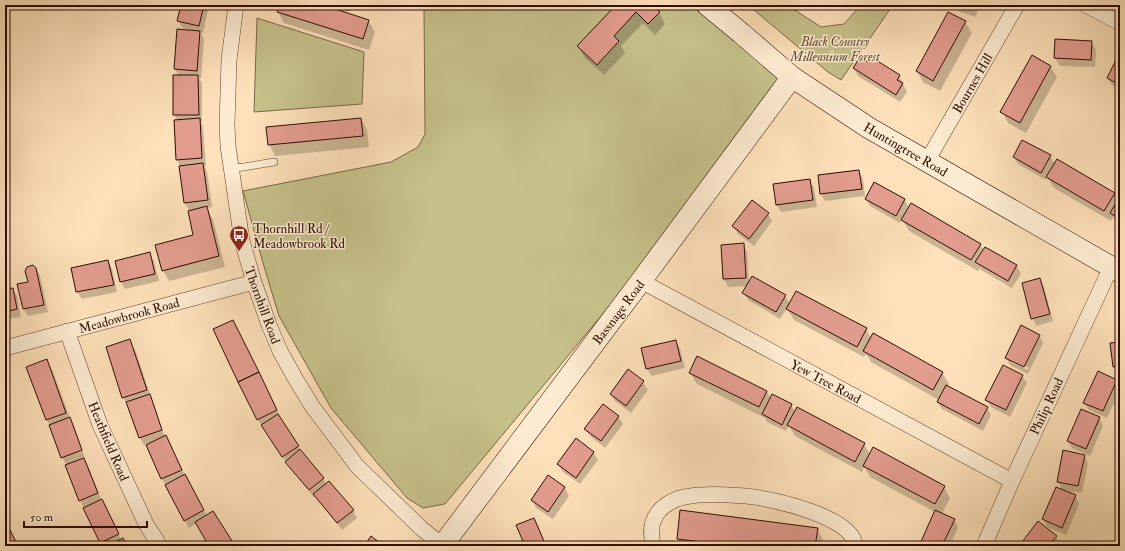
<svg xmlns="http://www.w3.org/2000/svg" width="1125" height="551" font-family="'IM FELL Double Pica',serif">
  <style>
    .green { fill: #c6c18b; stroke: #796646 }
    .shadow { fill: #0003; fill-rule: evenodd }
    .building { fill: #e39d8f; stroke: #2c0c00 }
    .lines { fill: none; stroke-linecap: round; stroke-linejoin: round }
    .lane-casing { stroke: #60412e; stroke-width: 8 }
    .street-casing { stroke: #60412e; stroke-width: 16 }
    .secondary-casing { stroke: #2c0c00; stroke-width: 22 }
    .lane { stroke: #feecd2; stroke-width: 7 }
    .street { stroke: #feecd2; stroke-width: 15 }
    .secondary { stroke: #feecd2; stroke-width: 21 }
    .labels { text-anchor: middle; stroke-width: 3; stroke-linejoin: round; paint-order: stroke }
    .park-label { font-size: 13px; font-style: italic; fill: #624b31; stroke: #feecd2 }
    .street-label { font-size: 13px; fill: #2c0c00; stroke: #feecd2 }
    .poi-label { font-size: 13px; fill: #2c0c00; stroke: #feecd2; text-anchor: start }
  </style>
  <rect width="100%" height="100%" fill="#fee1ba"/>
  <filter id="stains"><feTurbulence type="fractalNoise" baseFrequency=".005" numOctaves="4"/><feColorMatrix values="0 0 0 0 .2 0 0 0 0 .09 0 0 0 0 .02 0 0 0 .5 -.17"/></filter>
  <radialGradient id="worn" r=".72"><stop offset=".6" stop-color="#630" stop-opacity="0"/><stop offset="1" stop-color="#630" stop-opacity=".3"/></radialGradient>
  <!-- green -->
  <path class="green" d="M413,5h283l87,71 -147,198 -191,230 -22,4 -16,-10 -76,-90 -52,-92 -16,-53 -20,-72 148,-29 27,-15 7,-13 -1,-125z
    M748,5h39l34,22 23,-3 17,-19h32l-52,75 -13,-8z
    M257,18l107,34 -2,52 -108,8z"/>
  <!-- shadow -->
  <path class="shadow" d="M182,5h27l-6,28 -3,-1 4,7 -3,39h-2l3,5v39h-1l2,5 3,39h-2l3,5 5,36 -6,1 7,11 12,48 -56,14 -6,-11 32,-34 -5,-24 -5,-9 -5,-37 -3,-6 -2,-39h3l-4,-6 5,-39 -4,-7 15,-39 -7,-2 -5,-7z
    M280,5h40l48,15 7,12 -6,18 -85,-27 -6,-11z
    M617,5h34l8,8 6,11 -10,11 -12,-12 -22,23 4,7 -21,22 -19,-17 -7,-12z
    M954,5h25l-3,12 -18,-6z
    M965,22l7,11 -32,58 -17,-9 -6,-11z
    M1091,42l5,8 -1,17 -35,-1 -5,-8z
    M872,58l27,18 8,16 -7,10 -42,-26 -4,-8 14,-5z
    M1120,61v28l-8,-4 -4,-7z
    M1050,66l7,11 -31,56 -18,-10 -6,-11z
    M361,119l6,11 2,17 -94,9 -6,-12z
    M1050,156l5,8 59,29 4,8 2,-4v27l-5,-3 -2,-4 -2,4 -57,-33 -7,-11 -1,3 -28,-16 -4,-7z
    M859,171l4,8 2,17 -40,5 -4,-7z
    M810,180l4,8 3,19 -36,5 -4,-7z
    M866,199l39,1 4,8 71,37 4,5 1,-2 32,18 4,8 -9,14 -31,-18 -1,-2 -2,3 -69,-40 -7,-12 -2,4 -30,-17z
    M768,214l4,7 -18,25 -16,-12 -5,-8z
    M743,244l4,8 2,31 36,13 5,8 6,-12 70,37 5,9 71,35 7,11 -2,3 40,21 4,7 -8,16 -41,-22 -4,-7 1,-2 -68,-38 -5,-8 -2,3 -70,-37 -7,-12 -7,11 -32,-19 -4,-7 4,-7 -20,1 -4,-8 -2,-33z
    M149,253l5,8 5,20 -34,8 -4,-7 -5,-20z
    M108,261l4,8 5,23 -35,7 -5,-7 -5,-23z
    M36,268l4,8 8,36 -20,4 -4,-7 5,-27z
    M1040,279l4,8 9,34 -16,5 -5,-8z
    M12,289l5,7 4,21 -16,3v-30z
    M233,321l6,11 42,86 21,36 21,24 3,6 27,27 4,7 -15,12 -23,-29 -3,-5 -2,1 -23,-28 -33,-49 -43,-90z
    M1039,335l4,8 -15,31 -18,-9 -4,-8zM1011,359l18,9 -1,2 -17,-8z
    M130,341l6,11 16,48 13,37h1l4,7 15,32 22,40 5,-4 21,34h-23l-14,-23 -7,5 -27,-49 -16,-35 -2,1 -4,-7 -10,-29 -7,-11z
    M675,341l5,7 5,20 -33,8 -5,-7z
    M1120,343v31h-2l-4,-7 -3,-23z
    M47,360l6,12 18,49 3,5 11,32h-2l5,8 13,33 20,41 5,6h-24l-22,-46 -13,-34 -5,-9 -12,-31 -3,-6z
    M628,371l15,11 5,8 -17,23 -16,-12 -4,-7z
    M690,372l77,20 4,7 20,6 4,7 69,32 6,10 74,33 6,11 -8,16 12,6 4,7 -8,19h-28l-1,-2 14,-32 -65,-35 -6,-10 -2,5 -67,-36 -6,-10 -3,5 -19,-9 -2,-4 -68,-34z
    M1022,376l5,7 -17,34 -19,-10 -4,-7z
    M1116,381l4,6v3l-13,28 -18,-8 -5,-7z
    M618,416l5,8 -18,24 -15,-12 -4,-7z
    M1099,418l4,8 -13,30 -18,-8 -4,-7z
    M593,452l5,8 -18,24 -17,-12 -5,-8z
    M1084,455l4,8 -6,30 -20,-3 -4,-8z
    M548,477l17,11 4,8 -16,23 -17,-11 -4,-8z
    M1075,496l4,8 -13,31 -19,-8 -4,-8z
    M534,519l4,7 8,20h-20z
    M817,529l8,14v3h-143l-4,-7z
    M1056,536l4,8 -2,2h-38z"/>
  <!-- building -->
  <path class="building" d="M181,5h23l-5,21 -22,-5z
    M279,5h44l46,15 -6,19 -86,-27z
    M616,5h36l8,7 -12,12 -12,-12 -22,24 5,5 -22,24 -20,-19z
    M956,5h17l-1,5z
    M948,12l18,9 -33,60 -17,-10z
    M177,29l23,2 -3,40 -23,-2z
    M1055,39l37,2 -1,19 -37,-2z
    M1032,55l19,11 -31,57 -20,-11z
    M860,57l8,5 3,-5 29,18 -3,5 6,3 -7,12 -43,-27z
    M1117,58l3,1v26l-13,-7z
    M173,75h25l1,40h-26z
    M200,118l2,40 -26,2 -2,-40z
    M361,118l2,18 -95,9 -2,-18z
    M1022,140l29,15 -10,18 -28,-16z
    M1057,159l58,34 -11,18 -58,-34z
    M203,163l5,37 -24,3 -5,-37z
    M859,170l3,19 -42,5 -2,-19z
    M810,179l3,21 -37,5 -3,-21z
    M874,182l31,17 -9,17 -31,-17z
    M1120,196v23l-10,-6z
    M752,200l17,13 -20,26 -17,-13z
    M911,203l70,41 -10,16 -70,-40z
    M207,206l12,50 -57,15 -7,-26 38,-10 -5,-24z
    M744,243l2,35 -23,1 -2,-34z
    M985,247l32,18 -9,16 -33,-19z
    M150,252l5,22 -35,8 -5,-21z
    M108,260l6,25 -38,7 -5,-24z
    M33,265l3,3 8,37 -21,4 -6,-25 11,-2 -3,-11 2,-4z
    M752,276l34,19 -10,17 -34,-19z
    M1040,278l10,36 -19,5 -9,-36z
    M13,288l4,21 -12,3v-23z
    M796,291l71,37 -10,19 -71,-38z
    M233,320l26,52 -21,10 -25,-53z
    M1021,325l19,10 -16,32 -19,-9z
    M873,333l70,39 -10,18 -70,-39z
    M130,339l17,51 -25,8 -16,-51z
    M676,340l5,21 -35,8 -5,-21z
    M1120,342v24l-7,1 -3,-24z
    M697,356l70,35 -8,16 -70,-34z
    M47,359l19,54 -20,7 -20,-53z
    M1003,365l20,10 -17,35 -21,-10z
    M628,369l16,12 -18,25 -16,-12z
    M1098,371l19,9 -14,31 -20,-8z
    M259,372l18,38 -20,10 -19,-38z
    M946,385l42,22 -9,17 -42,-22z
    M150,394l12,36 -23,8 -13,-36z
    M772,394l20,10 -10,21 -20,-11z
    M603,404l16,12 -18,25 -17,-12z
    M797,407l68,36 -10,19 -68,-37z
    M1081,409l19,8 -14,32 -19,-8z
    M278,414l21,32 -17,11 -21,-32z
    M70,417l12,33 -21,8 -12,-33z
    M166,435l16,35 -21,9 -15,-34z
    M576,438l18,14 -18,26 -19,-14z
    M873,447l72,39 -10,18 -72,-38z
    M300,449l24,29 -15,12 -24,-28z
    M1063,450l22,5 -7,31 -21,-4z
    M84,458l14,35 -19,8 -14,-36z
    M185,474l19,36 -20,11 -19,-36z
    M548,475l17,12 -17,25 -17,-12z
    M329,481l25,29 -17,13 -24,-29z
    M1056,487l20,8 -14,33 -20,-9z
    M102,499l17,35 -19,9 -17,-35z
    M680,510l138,18 -3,18h-80l-58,-7z
    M935,510l20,9 -13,27h-18l-4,-2z
    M213,511l21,33 -4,2h-21l-14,-24z
    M534,518l12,28h-21l-9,-21z
    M1038,521l19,15 -9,10h-29z
    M8,526l10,20h-13v-18z
    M371,536l13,10h-20z
    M123,538l4,8h-20z"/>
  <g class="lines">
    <defs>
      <path id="lane" d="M342,5l6,2
        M231,169l43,-7"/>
      <path id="street" d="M236,5l-7,55 -2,65 1,21 14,95 12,41 15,43 11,26 15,27 17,28 45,60 64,62 22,18
        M1086,5l34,18
        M927,161l90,-156
        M641,281l371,200
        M67,331l33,94 46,99 14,22
        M5,348l249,-66
        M653,546c-1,-8 -3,-17 0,-24 5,-16 23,-25 38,-26 18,-3 37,-1 55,0 24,2 109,21 109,50
        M984,546l28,-65 99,-214"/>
      <path id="secondary" d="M707,5l34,28 51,44 77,51 251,144
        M442,546l199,-265 151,-204"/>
    </defs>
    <!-- lane casing -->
    <use href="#lane" class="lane-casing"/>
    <!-- street casing -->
    <use href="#street" class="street-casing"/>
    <!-- secondary casing -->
    <use href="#secondary" class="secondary-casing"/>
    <!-- lane -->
    <use href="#lane" class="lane"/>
    <!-- street -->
    <use href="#street" class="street"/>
    <!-- secondary -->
    <use href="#secondary" class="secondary"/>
  </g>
  <!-- icons -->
  <defs>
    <symbol id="bus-pin" viewBox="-11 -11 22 30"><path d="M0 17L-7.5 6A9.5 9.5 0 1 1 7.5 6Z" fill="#8f2418" stroke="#feecd2"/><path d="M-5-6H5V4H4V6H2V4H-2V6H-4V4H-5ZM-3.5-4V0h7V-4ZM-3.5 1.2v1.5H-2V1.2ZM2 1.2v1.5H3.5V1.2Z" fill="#fff"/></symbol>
  </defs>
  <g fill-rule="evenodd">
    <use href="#bus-pin" x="228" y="224" width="22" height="30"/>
  </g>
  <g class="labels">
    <!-- park labels -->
    <g class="park-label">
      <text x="835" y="46">Black Country<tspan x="835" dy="15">Millennium Forest</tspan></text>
    </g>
    <!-- street labels -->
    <g class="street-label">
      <text transform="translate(972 83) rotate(-60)" y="5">Bournes Hill</text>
      <text transform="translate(906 149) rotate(30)" y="5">Huntingtree Road</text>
      <text transform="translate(263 305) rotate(70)" y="5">Thornhill Road</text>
      <text transform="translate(618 312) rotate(-53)" y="5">Bassnage Road</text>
      <text transform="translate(129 315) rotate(-15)" y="5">Meadowbrook Road</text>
      <text transform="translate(826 381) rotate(28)" y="5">Yew Tree Road</text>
      <text transform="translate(1046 406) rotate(-65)" y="5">Philip Road</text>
      <text transform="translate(109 441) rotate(67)" y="5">Heathfield Road</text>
    </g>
    <!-- poi labels -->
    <g class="poi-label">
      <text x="253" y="233">Thornhill Rd /<tspan x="253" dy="15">Meadowbrook Rd</tspan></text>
    </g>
  </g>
  <!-- margin -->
  <rect width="1125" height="551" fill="none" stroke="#fee1ba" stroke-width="20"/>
  <rect x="6" y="6" width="1113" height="539" fill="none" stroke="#2c0c00" stroke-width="2"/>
  <rect x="10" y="10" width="1105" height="531" fill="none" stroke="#2c0c00"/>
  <!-- scale -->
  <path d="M24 521v6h123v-6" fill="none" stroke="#2c0c00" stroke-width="2"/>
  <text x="30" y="521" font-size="12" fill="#2c0c00" stroke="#feecd2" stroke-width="3" paint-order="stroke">50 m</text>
  <rect width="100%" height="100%" filter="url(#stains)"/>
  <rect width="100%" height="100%" fill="url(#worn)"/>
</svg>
